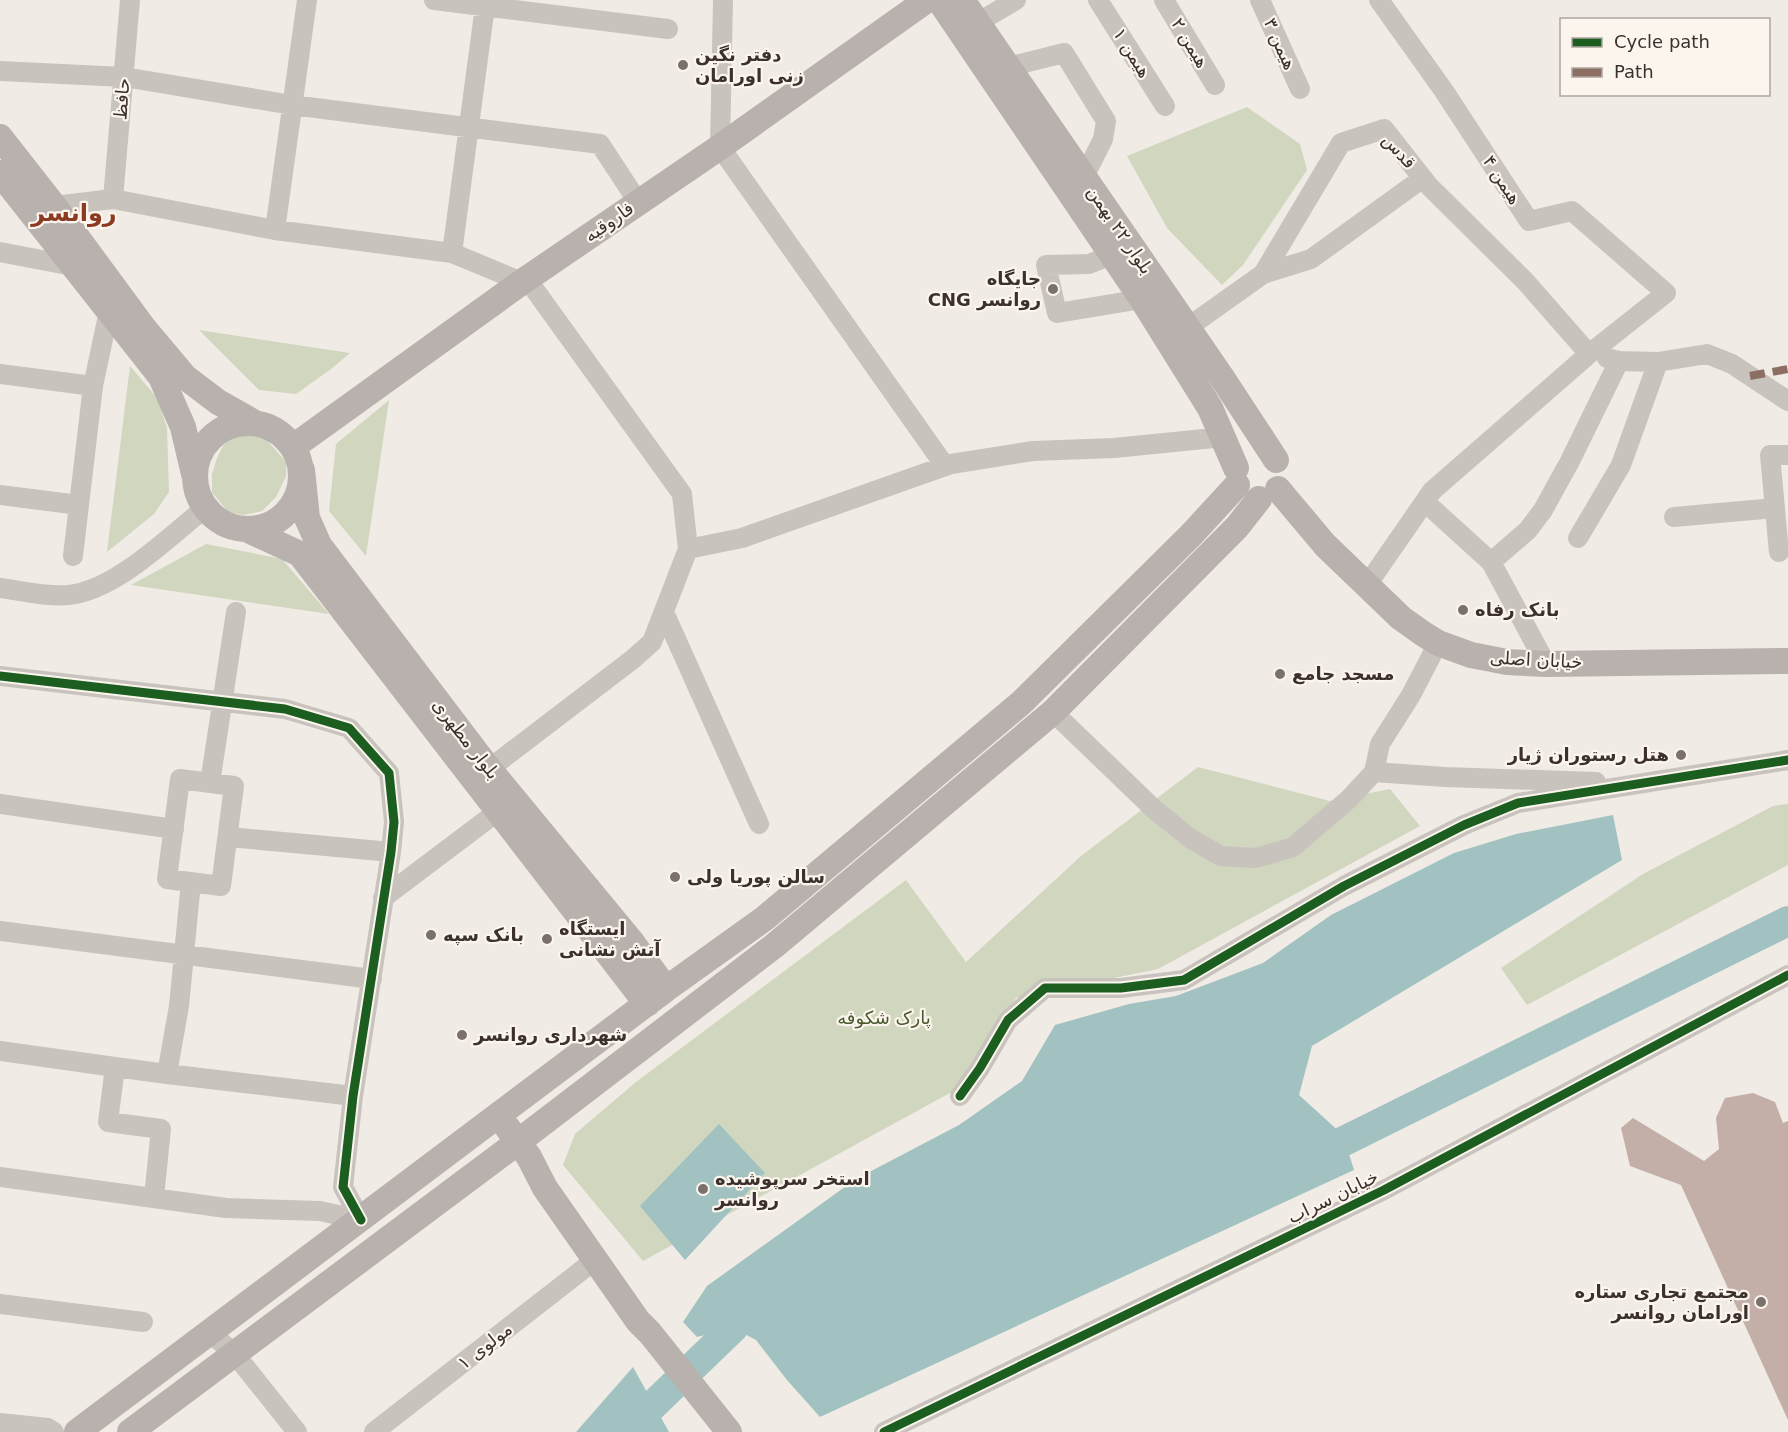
<svg xmlns="http://www.w3.org/2000/svg" width="1788" height="1432" font-family="'DejaVu Sans',Vazirmatn,sans-serif">
  <style>
    .green { fill: #d1d6bf }
    .water { fill: #a1c2c1 }
    .lines { fill: none; stroke-linecap: round; stroke-linejoin: round }
    .river { stroke: #a1c2c1; stroke-width: 30 }
    .building { fill: #c3afa7 }
    .minor { stroke: #c9c3be; stroke-width: 20 }
    .major { stroke: #b8b1ad; stroke-width: 26 }
    .quiet { stroke: #8d6e63; stroke-width: 8; stroke-dasharray: 15 8; stroke-linecap: butt }
    .cycleway-casing { stroke: #fbf5ee; stroke-width: 13 }
    .cycleway { stroke: #1b5e20; stroke-width: 9 }
    .poi-dot { fill: #7a716c; stroke: #fbf5ee; stroke-width: 2 }
    .labels { text-anchor: middle; stroke-width: 4.5; stroke-linejoin: round; paint-order: stroke }
    .street-label { font-size: 18px; fill: #3b302b; stroke: #fbf5ee }
    .poi-label { font-size: 18px; font-weight: bold; fill: #3b302b; stroke: #fbf5ee; text-anchor: start }
    .park-label { font-size: 18px; fill: #4a5a2e; stroke: #fbf5ee }
    .district-label { font-size: 24px; font-weight: bold; fill: #8c3b22; stroke: #fbf5ee }
  </style>
  <rect width="100%" height="100%" fill="#f0ebe5"/>
  <!-- green -->
  <path class="green" d="M1247,107l53,37 7,26 -64,95 -21,20 -55,-57 -40,-72z
    M199,330l151,23 -19,16 -35,25 -37,-4z
    M130,366l28,33 9,29 2,64 -15,22 -47,38z
    M389,400l-23,156 -37,-45 7,-67z
    M238,434l27,4 21,24v14l-10,21 -14,14 -19,4 -15,-3 -16,-20v-18l5,-16 7,-14z
    M206,544l76,15 47,55 -198,-29z
    M1198,767l132,34 60,-12 30,37 -262,143 -142,29 -46,84 -327,179 -80,-96 12,-31 61,-52 270,-202 60,82 115,-106z
    M1788,804v61l-261,140 -26,-37 142,-94 130,-68z"/>
  <!-- water -->
  <path class="water" d="M1613,815l9,45 -310,186 -13,49 44,40 11,35 -534,247 -33,-37 -31,-40 -23,-12 -36,9 -14,-15 24,-36 149,-107 103,-54 63,-44 33,-56 74,-21 47,-8 87,-33 68,-48 123,-62 62,-19z
    M719,1124l46,49 -80,87 -45,-54z
    M633,1367l36,65h-93z"/>
  <g class="lines">
    <!-- river -->
    <path class="river" d="M1308,1142l22,6 458,-227
      M625,1432l108,-104 20,-35"/>
  </g>
  <!-- building -->
  <path class="building" d="M1753,1093l22,9 8,21 5,-2v299l-107,-235 -51,-19 -9,-38 12,-10 71,43 15,-12 -3,-31 9,-20z"/>
  <g class="lines">
    <!-- minor -->
    <path class="minor" d="M434,0l234,29
      M723,0l-3,147 225,319
      M1098,0l67,106
      M1164,0l51,85
      M1260,0l40,89
      M977,23l39,-23
      M1008,67l56,-14 42,68 -3,18 -19,38
      M0,71l124,6 168,28 308,39 38,58
      M113,199l17,-199
      M54,206l59,-7 162,31 177,23 70,29
      M275,230l32,-230
      M0,252l73,14
      M452,253l33,-247
      M1112,255l-23,9 -43,1 11,48 85,-14
      M1263,274l48,-15 112,-81
      M527,279l155,215 6,55
      M1187,328l76,-54 78,-131 43,-14 44,56 97,96 64,73
      M1607,358l12,3 39,1 49,-8 25,10 56,37
      M0,374l93,12
      M0,495l79,10
      M1425,502l66,60 55,102
      M1674,517l101,-9
      M1578,538l43,-73 37,-103
      M1779,552l-9,-97h18
      M73,556l20,-170 16,-75
      M1491,562l37,-32 15,-20 27,-49 49,-100
      M1367,585l65,-94 157,-137 77,-61 -94,-82 -43,10 -85,-130 -65,-91
      M0,588c22,3 47,9 69,7 47,-5 100,-58 136,-87
      M664,612l95,212
      M0,676l285,33 64,19 40,45 5,49 -3,30 -38,244 -10,91 18,33
      M1053,712l102,98 36,29 30,17 35,2 37,-11 56,-48 25,-27 71,5 151,5
      M489,769l144,-110 19,-17 36,-93 54,-11 209,-74 82,-13 81,-3 110,-11
      M1374,772l6,-28 31,-49 27,-52
      M180,779l54,7 -13,100 -54,-7z
      M210,783l26,-171
      M0,804l174,25
      M228,837l163,15
      M383,898l114,-86
      M0,931l372,48
      M0,1051l115,16
      M167,1074l186,22
      M960,1096l20,-28 28,-48 37,-32h76l63,-8 160,-94 120,-61 54,-22 270,-43
      M0,1177l226,31 94,3 41,9
      M154,1197l7,-68 -53,-7 7,-55 52,7 12,-68 12,-124
      M0,1304l143,18
      M210,1333l24,20 63,79
      M0,1423l48,5 6,4
      M374,1432l221,-172
      M884,1432l500,-242 404,-215"/>
    <!-- major -->
    <path class="major" d="M939,0l203,299 68,109 26,60
      M962,0l259,376 55,84
      M0,137l54,69 89,121 42,50 33,25 37,21
      M0,173l161,204 22,50 11,47
      M195 476a53 53 0 1 1 106 0a53 53 0 1 1-106 0Z
      M293,447l229,-165 198,-135 207,-147
      M302,470l5,48 12,27 170,224 142,172 35,48
      M1278,489l47,56 76,73 21,15 16,10 33,12 36,7 39,2 242,-3
      M248,530l52,24 347,450
      M507,1127l22,30 16,31 93,133 12,12 79,99
      M77,1432l589,-443 99,-71 256,-215 170,-168 46,-50
      M130,1432l388,-290 256,-196 279,-234 184,-185 22,-28"/>
    <!-- quiet -->
    <path class="quiet" d="M1750,376l38,-7"/>
    <defs>
      <path id="cycleway" d="M0,676l285,33 64,19 40,45 5,49 -3,30 -38,244 -10,91 18,33
        M960,1096l20,-28 28,-48 37,-32h76l63,-8 160,-94 120,-61 54,-22 270,-43
        M884,1432l500,-242 404,-215"/>
    </defs>
    <!-- cycleway casing -->
    <use href="#cycleway" class="cycleway-casing"/>
    <!-- cycleway -->
    <use href="#cycleway" class="cycleway"/>
  </g>
  <!-- markers -->
  <g class="poi-dot">
    <circle cx="683" cy="65" r="6"/>
    <circle cx="1053" cy="289" r="6"/>
    <circle cx="1463" cy="610" r="6"/>
    <circle cx="1280" cy="674" r="6"/>
    <circle cx="1681" cy="755" r="6"/>
    <circle cx="675" cy="877" r="6"/>
    <circle cx="431" cy="935" r="6"/>
    <circle cx="547" cy="939" r="6"/>
    <circle cx="462" cy="1035" r="6"/>
    <circle cx="703" cy="1189" r="6"/>
    <circle cx="1761" cy="1302" r="6"/>
  </g>
  <g class="labels">
    <!-- street labels -->
    <g class="street-label">
      <text transform="translate(1190 43) rotate(59)" y="6">هیمن ۲</text>
      <text transform="translate(1280 44) rotate(66)" y="6">هیمن ۳</text>
      <text transform="translate(1132 53) rotate(58)" y="6">هیمن ۱</text>
      <text transform="translate(122 99) rotate(-85)" y="6">حافظ</text>
      <text transform="translate(1399 151) rotate(48)" y="6">قدس</text>
      <text transform="translate(1502 180) rotate(57)" y="6">هیمن ۴</text>
      <text transform="translate(609 222) rotate(-35)" y="6">فاروقیه</text>
      <text transform="translate(1120 230) rotate(56)" y="6">بلوار ۲۲ بهمن</text>
      <text transform="translate(1536 660) rotate(3)" y="6">خیابان اصلی</text>
      <text transform="translate(466 739) rotate(52)" y="6">بلوار مطهری</text>
      <text transform="translate(1333 1197) rotate(-26)" y="6">خیابان سراب</text>
      <text transform="translate(485 1346) rotate(-38)" y="6">مولوی ۱</text>
    </g>
    <!-- poi labels -->
    <g class="poi-label">
      <text x="695" y="61">دفتر نگین<tspan x="695" dy="21">زنی اورامان</tspan></text>
      <text x="1041" y="285" text-anchor="end">جایگاه<tspan x="1041" dy="21">CNG روانسر</tspan></text>
      <text x="1475" y="616">بانک رفاه</text>
      <text x="1292" y="680">مسجد جامع</text>
      <text x="1669" y="761" text-anchor="end">هتل رستوران ژیار</text>
      <text x="687" y="883">سالن پوریا ولی</text>
      <text x="559" y="935">ایستگاه<tspan x="559" dy="21">آتش نشانی</tspan></text>
      <text x="443" y="941">بانک سپه</text>
      <text x="474" y="1041">شهرداری روانسر</text>
      <text x="715" y="1185">استخر سرپوشیده<tspan x="715" dy="21">روانسر</tspan></text>
      <text x="1749" y="1298" text-anchor="end">مجتمع تجاری ستاره<tspan x="1749" dy="21">اورامان روانسر</tspan></text>
    </g>
    <!-- park labels -->
    <g class="park-label">
      <text x="884" y="1024">پارک شکوفه</text>
    </g>
    <!-- district labels -->
    <g class="district-label">
      <text x="74" y="221">روانسر</text>
    </g>
  </g>
  <!-- legend -->
  <rect x="1560" y="18" width="210" height="78" fill="#fbf5ee" stroke="#aea6a0" stroke-width="1.5"/>
  <rect x="1572" y="38" width="30" height="9" fill="#1b5e20" stroke="#aea6a0" stroke-width="1.5"/>
  <text x="1614" y="48" font-size="18" fill="#3b302b">Cycle path</text>
  <rect x="1572" y="68" width="30" height="9" fill="#8d6e63" stroke="#aea6a0" stroke-width="1.5"/>
  <text x="1614" y="78" font-size="18" fill="#3b302b">Path</text>
</svg>
